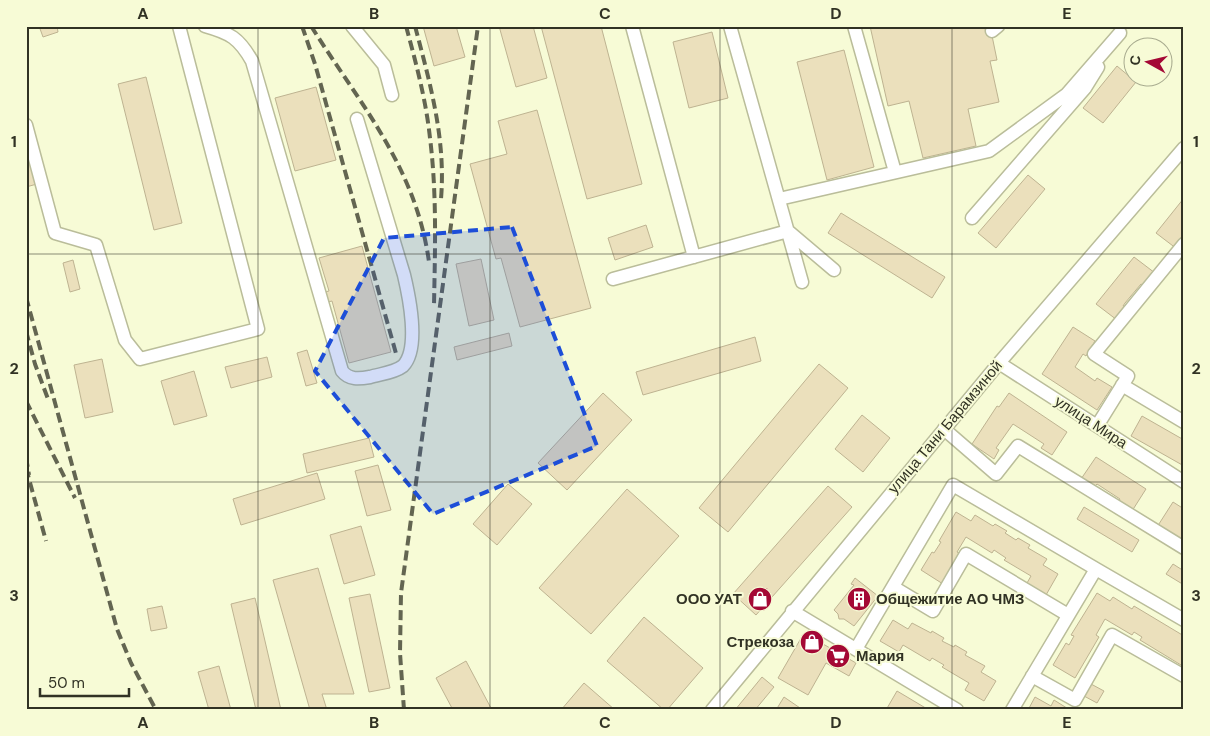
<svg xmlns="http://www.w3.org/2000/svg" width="1210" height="736" font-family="'DM Sans',sans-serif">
<rect width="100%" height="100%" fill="#f7fbd6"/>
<path fill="#ebe0bc" stroke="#beb391" d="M39,26h18l1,6 -15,5z
M423,26h33l9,31 -31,9z
M499,26h34l14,52 -31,9z
M541,26h60l41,158 -55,15z
M870,26h120l7,34 -7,1 9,41 -31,7 8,37 -53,12 -14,-57 -21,5z
M712,32l16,66 -39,10 -16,-66z
M844,50l30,117 -47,13 -30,-118z
M1117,66l19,16 -33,41 -20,-15z
M146,77l36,146 -28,7 -36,-146z
M316,87l20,73 -41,11 -20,-73z
M537,110l54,198 -71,19 -19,-69 -5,1 -26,-95 37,-10 -9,-33z
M26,142l11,42 -11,3z
M1028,175l17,14 -49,59 -18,-15z
M1184,198v42l-7,9 -21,-16z
M841,213l104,64 -13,21 -104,-65z
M646,225l7,22 -38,13 -7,-22z
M362,246l29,106 -42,11 -17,-62 -4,1 -3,-10 4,-1 -10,-33z
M1134,257l21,16 -11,13 -3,-2 -16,19 -2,3 4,2 -10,12 -21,-16z
M481,259l13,61 -25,6 -13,-62z
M73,260l7,29 -10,3 -7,-29z
M1073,327l22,14 -9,15 -3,-2 -8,13 20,14 2,-3 15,9 -15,23 -55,-36z
M509,333l3,13 -55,14 -3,-13z
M755,337l6,24 -118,34 -7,-23z
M307,350l10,33 -11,3 -9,-33z
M267,357l5,20 -41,11 -6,-21z
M102,359l11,53 -28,6 -11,-53z
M819,364l29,24 -120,144 -29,-24z
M194,371l13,45 -33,9 -13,-44z
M603,393l29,27 -65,70 -29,-27z
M1009,393l58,39 -15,23 -11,-7 3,-4 -31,-20 -17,24 3,2 -5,9 -22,-15 25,-38 2,1z
M862,415l28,23 -27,34 -28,-23z
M1142,416l42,24v26l-53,-30z
M369,438l5,19 -67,16 -4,-19z
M1096,457l50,32 -14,22 -14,-9 2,-3 -23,-15 -3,3 -13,-8z
M378,465l13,45 -24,6 -12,-45z
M317,473l8,26 -84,26 -8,-26z
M508,484l24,20 -35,41 -24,-21z
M828,486l24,21 -96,108 -23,-21z
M627,489l52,47 -88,98 -52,-46z
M1173,502l11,7v35l-27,-17z
M1084,507l55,33 -7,12 -55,-33z
M956,512l15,9 4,-6 18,11 2,-2 12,7 -2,2 11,7 2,-2 12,7 -2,3 19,11 -4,6 15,9 -12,21 -19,-12 4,-7 -27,-16 2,-2 -12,-8 -2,3 -26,-16 -9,15 4,2 -18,30 -22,-14 11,-18 2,1 7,-11 -2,-1z
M361,526l14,49 -31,9 -14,-49z
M1173,564l11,7v14l-18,-11z
M318,568l36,126h-32l5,16h-17l-37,-130z
M855,578l23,18 -24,30 -10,-7h-5l-1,-5 -4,-4 20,-25 -3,-1z
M1097,593l13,8 3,-4 19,12 2,-3 50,30v26l-3,3 -41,-25 2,-3 -8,-5 -2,3 -27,-16 -9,16 3,2 -24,41 -22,-13 13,-22 3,2 5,-9 -3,-1z
M370,594l20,94 -21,4 -20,-94z
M255,598l26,112h-25l-25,-106z
M162,606l5,22 -16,3 -4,-22z
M644,617l59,51 -36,42h-3l-57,-49z
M893,620l15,9 4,-6 19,10 1,-2 12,7 -2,3 12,6 1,-2 12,7 -2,3 20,11 -4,6 15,9 -12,20 -19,-11 4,-7 -27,-16 2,-2 -12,-7 -2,3 -27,-16 -4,7 -19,-11z
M804,633l52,30 -7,13 -23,-13 -18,32 -30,-17z
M466,661l26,49h-39l-17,-32z
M219,666l12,44h-22l-11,-38z
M762,677l12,10 -19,23h-20z
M584,683l31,27h-54z
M1091,684l13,7 -7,12 -13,-7z
M897,691l32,19h-43z
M784,697l19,13h-27z
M1035,697l16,9 3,-6 16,10h-42z"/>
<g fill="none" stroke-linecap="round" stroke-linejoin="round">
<g stroke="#babd9a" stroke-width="15">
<path id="minor" d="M205,26c25,7 34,12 47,35l90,310c7,9 17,8 28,6 10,-3 24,-4 33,-11 17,-17 6,-70 1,-91l-47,-156
M352,26l32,39 8,30
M632,26l62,231
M730,26l72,256
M854,26l41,146
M992,31l6,-5
M26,125l29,108 41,12 29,95 15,19 118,-30 -79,-303
M779,199l210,-48 78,-57 53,-61
M972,218l113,-130 13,-21
M613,279l175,-48 46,39
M999,363l185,119
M1122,385l62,37
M1097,426l31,-50 -34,-22 90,-110
M944,429l52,45 22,-28 166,102
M893,587l40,24 33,-57 102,61
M792,611l165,99
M856,649l97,-164 143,84
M1032,676l43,24 37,-65 72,41
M712,710l287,-347 185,-215
M1012,710l84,-141 88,51"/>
</g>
<use href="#minor" stroke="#fff" stroke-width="12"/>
<path stroke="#636551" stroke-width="4" stroke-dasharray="10 5" stroke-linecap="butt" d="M302,26l13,38 82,293
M311,26c49,78 105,141 118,236
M406,26c10,37 20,74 24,112 7,56 5,112 4,168
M415,26c15,57 31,113 26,173
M26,297l91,332 14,34 25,47
M26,331l9,33 13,35
M26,401l49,97
M26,457l3,18
M26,468l20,73
M404,710l-4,-57 1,-60 77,-567"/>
</g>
<path fill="#1d4ed8" fill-opacity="0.2" stroke="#1d4ed8" stroke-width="4" stroke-dasharray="10 6" stroke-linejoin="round" d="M512,227l85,219 -164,68 -118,-143 69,-133z"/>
<path fill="none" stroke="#313224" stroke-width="1" stroke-opacity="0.55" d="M258,26v684M490,26v684M720,26v684M952,26v684M26,254h1158M26,482h1158"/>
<defs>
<g id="shop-disc" transform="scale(1.25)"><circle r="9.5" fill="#a40835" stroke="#f7fbd6"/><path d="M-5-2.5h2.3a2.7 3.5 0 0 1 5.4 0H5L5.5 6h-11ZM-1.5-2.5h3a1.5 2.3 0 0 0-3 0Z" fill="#fff"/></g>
<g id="building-disc" transform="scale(1.25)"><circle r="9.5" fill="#a40835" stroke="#f7fbd6"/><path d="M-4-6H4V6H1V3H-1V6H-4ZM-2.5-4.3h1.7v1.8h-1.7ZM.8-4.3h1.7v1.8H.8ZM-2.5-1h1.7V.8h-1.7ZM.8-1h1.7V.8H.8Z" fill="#fff"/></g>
<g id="supermarket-disc" transform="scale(1.25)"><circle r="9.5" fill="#a40835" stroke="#f7fbd6"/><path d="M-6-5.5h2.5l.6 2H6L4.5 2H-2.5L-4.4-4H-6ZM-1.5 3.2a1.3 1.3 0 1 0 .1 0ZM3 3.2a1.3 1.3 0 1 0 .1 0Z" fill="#fff"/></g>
</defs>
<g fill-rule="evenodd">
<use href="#shop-disc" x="760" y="599"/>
<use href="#building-disc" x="859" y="599"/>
<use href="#shop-disc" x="812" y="642"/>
<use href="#supermarket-disc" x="838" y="656"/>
</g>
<g text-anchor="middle" stroke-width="4" stroke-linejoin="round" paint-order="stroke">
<g font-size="15" fill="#313224" stroke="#f7fbd6">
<text transform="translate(1091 422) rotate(33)" y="5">улица Мира</text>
<text transform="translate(945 427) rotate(-50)" y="5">улица Тани Барамзиной</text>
</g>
<g font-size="15" font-weight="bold" fill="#313224" stroke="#f7fbd6" text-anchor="end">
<text x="742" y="604">ООО УАТ</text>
<text x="876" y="604" text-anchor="start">Общежитие АО ЧМЗ</text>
<text x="794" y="647">Стрекоза</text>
<text x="856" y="661" text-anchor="start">Мария</text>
</g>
</g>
<rect width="1210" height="736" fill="none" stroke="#f7fbd6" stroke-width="55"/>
<g transform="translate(1148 62) rotate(278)"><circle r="24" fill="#f7fbd6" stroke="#a8ab8f"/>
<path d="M0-4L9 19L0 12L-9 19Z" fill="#a40835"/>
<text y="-8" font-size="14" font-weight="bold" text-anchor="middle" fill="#313224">С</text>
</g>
<path d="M40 688v8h89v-8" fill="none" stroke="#313224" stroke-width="2.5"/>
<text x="48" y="688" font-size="15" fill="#313224" stroke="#f7fbd6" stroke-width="4" paint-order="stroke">50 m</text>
<rect x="28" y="28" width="1154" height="680" fill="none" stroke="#313224" stroke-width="2"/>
<g font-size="16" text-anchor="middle" font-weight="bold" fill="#313224">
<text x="143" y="19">A</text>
<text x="374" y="19">B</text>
<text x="605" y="19">C</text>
<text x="836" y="19">D</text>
<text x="1067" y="19">E</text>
<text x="14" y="147">1</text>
<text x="1196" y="147">1</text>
<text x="14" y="374">2</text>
<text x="1196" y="374">2</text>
<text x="14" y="601">3</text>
<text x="1196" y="601">3</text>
<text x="143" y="728">A</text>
<text x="374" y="728">B</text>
<text x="605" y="728">C</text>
<text x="836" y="728">D</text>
<text x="1067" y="728">E</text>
</g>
</svg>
